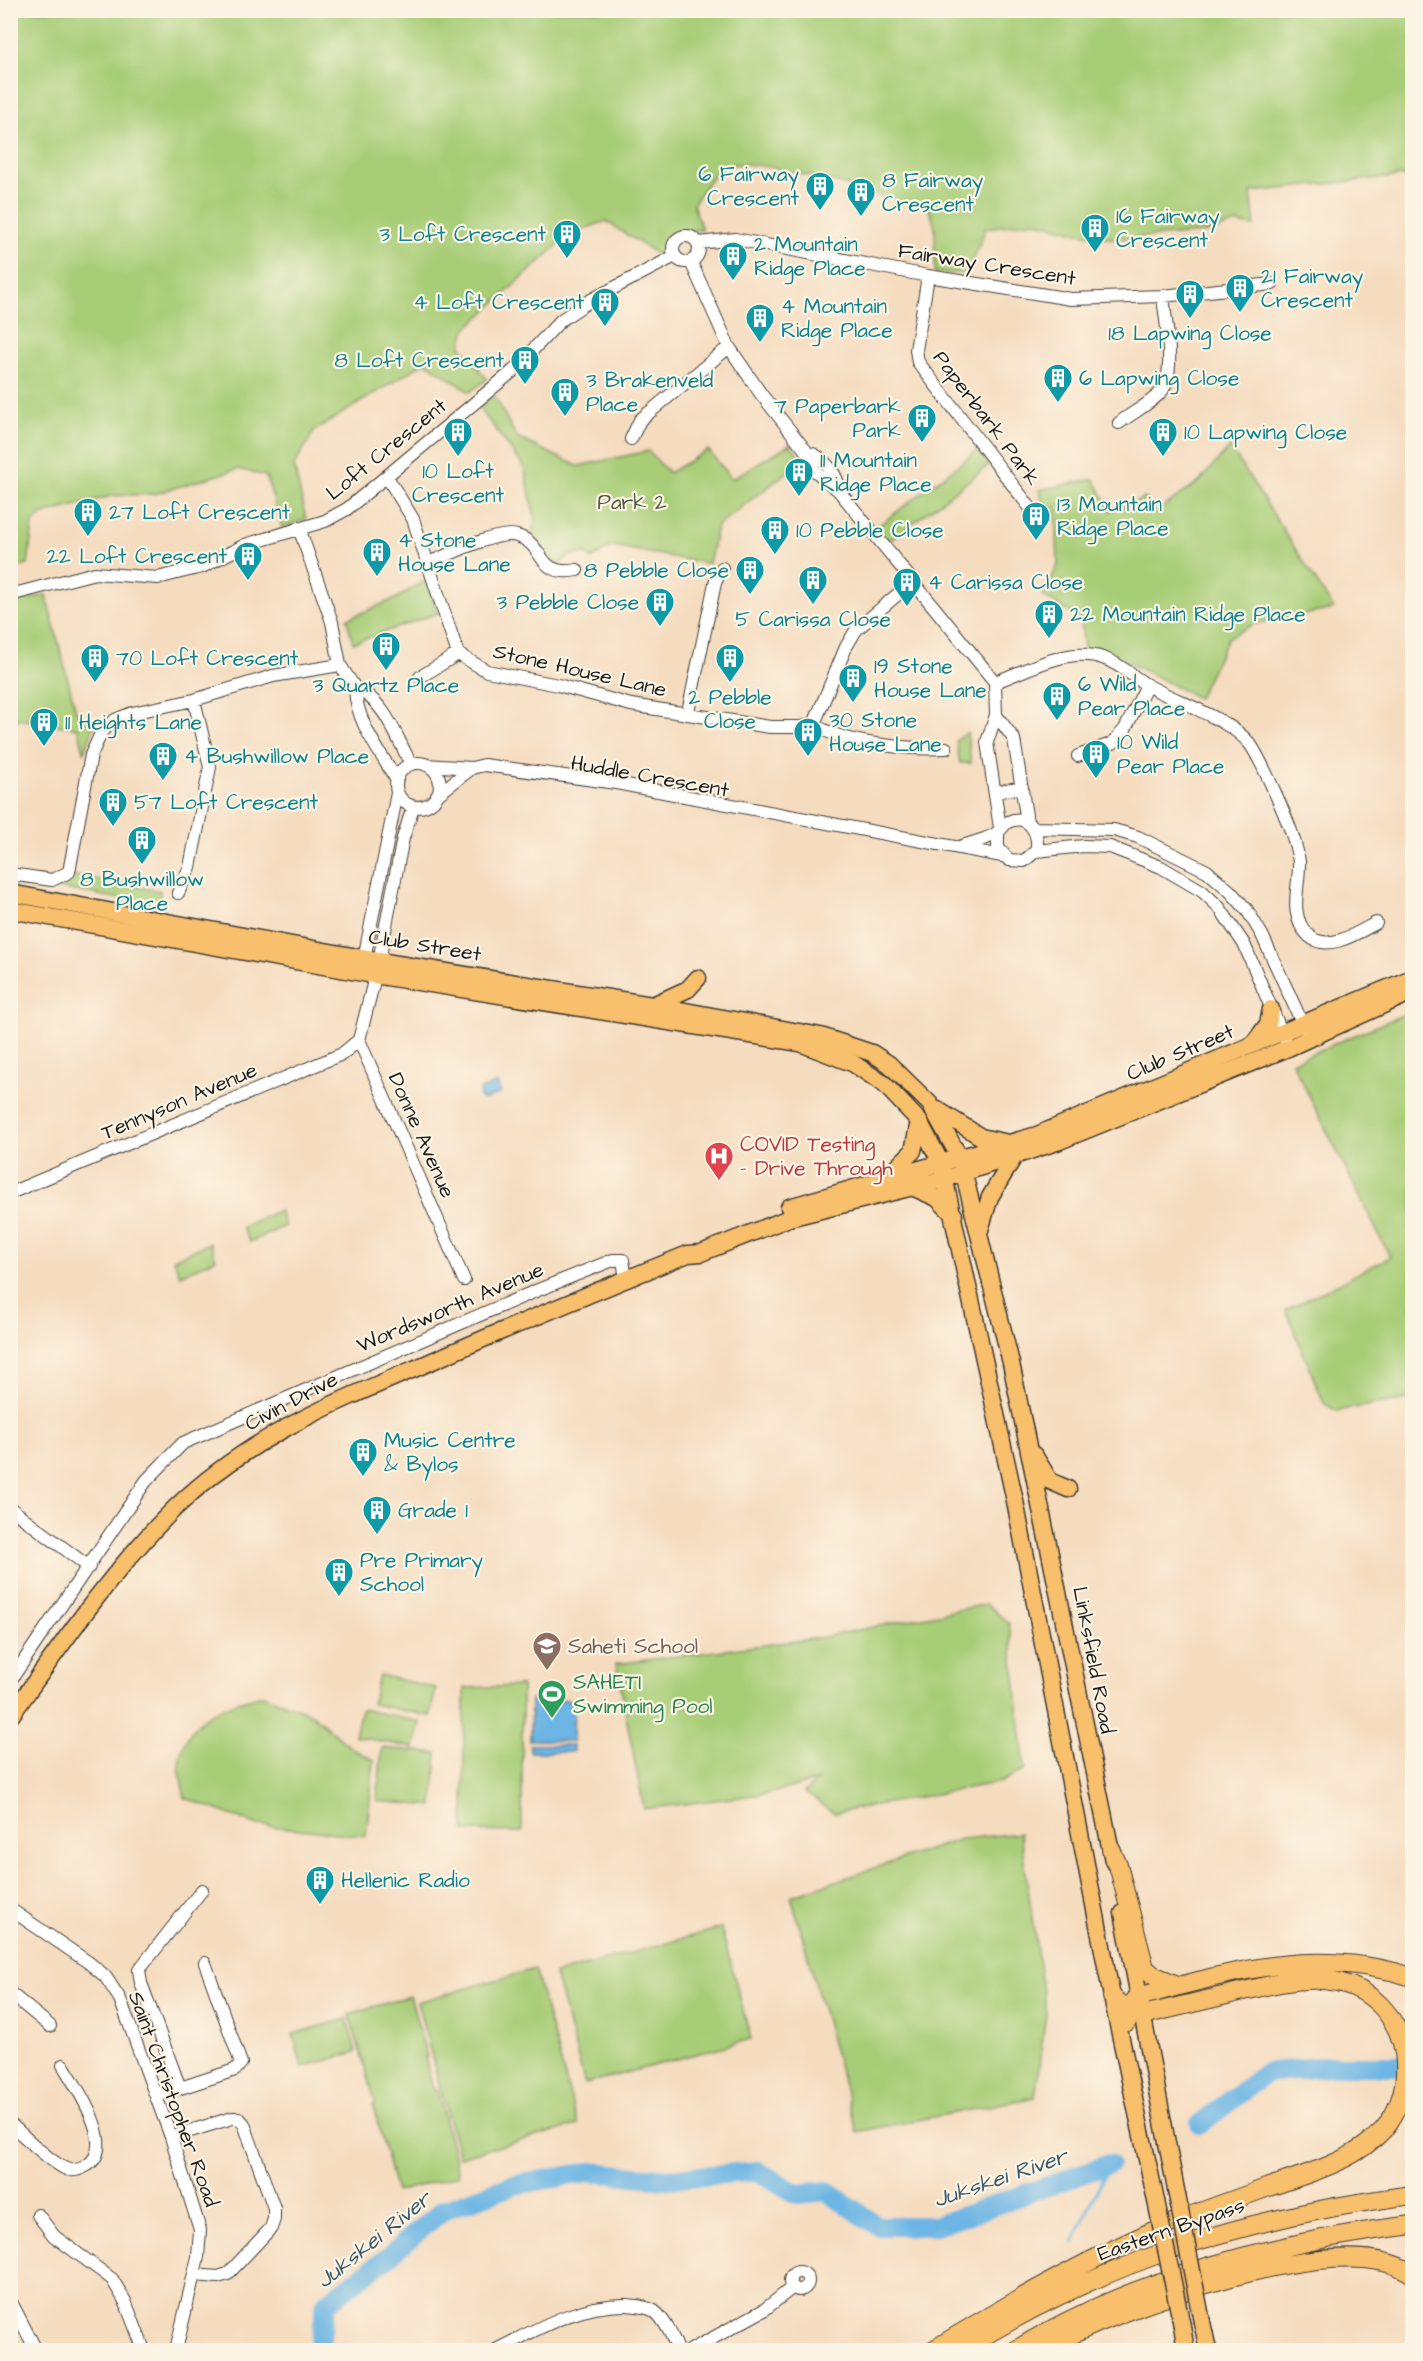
<svg xmlns="http://www.w3.org/2000/svg" width="1423" height="2361" font-family="'Architects Daughter',sans-serif">
<rect width="100%" height="100%" fill="#fcf5e5"/>
<filter id="ink" filterUnits="userSpaceOnUse"><feTurbulence type="fractalNoise" baseFrequency=".0167" numOctaves="2"/><feDisplacementMap in="SourceGraphic" scale="12" xChannelSelector="R" yChannelSelector="G"/><feConvolveMatrix kernelMatrix="1 2 1 2 8 2 1 2 1" color-interpolation-filters="sRGB"/></filter>
<filter id="wash" filterUnits="userSpaceOnUse"><feTurbulence type="fractalNoise" baseFrequency=".008" numOctaves="4" result="noise"/><feDisplacementMap in="SourceGraphic" scale="24" xChannelSelector="R" yChannelSelector="G"/><feGaussianBlur stdDeviation="1.35" result="paint"/><feColorMatrix in="noise" values="0 0 0 0 0 0 0 0 0 0 0 0 0 0 0 0 0 1.4 0 .05"/><feComposite in="paint" operator="in"/></filter>
<g filter="url(#wash)">
<rect width="100%" height="100%" fill="#f5dcbf"/>
<path fill="#a8cd77" stroke="#62744a" stroke-width="1.5" d="M11,11h1401v164l-161,17 4,34 -18,-3 -33,10 -89,6 -36,-6 -45,-12 -48,7 -18,45h-33v-45l-5,-18c-34,-10 -177,-56 -203,-44 -15,7 -24,24 -34,38l9,26 -25,1 -8,19 -11,5 -52,-34 -36,13 -104,95 -5,17 26,33 -17,13 -45,-30 -111,69 -20,35 12,53 -24,9 -16,-52 -28,-7 -84,25 -42,2 -69,18 -10,9 -5,41 -17,6z
M493,393l24,45 61,28 70,-15 21,22 39,-23 24,29 58,-35 13,16 -86,66 -8,38 -96,-18 -21,12 -6,-4 -15,1 -13,10 -12,-10 -14,-20 3,-18 -11,-50 -44,-58z
M1230,447l104,162 -81,15 -25,14 -30,60 -86,-44 -28,-4 -3,-31 -38,-23 15,-31 -2,-58 -11,2 -6,-19 55,-11 17,32 34,-13 11,14 43,-30z
M978,450l11,15 -101,77 -11,-15z
M426,580l12,33 -85,30 -6,-24 50,-21z
M46,595l30,116 18,16 -10,25 -6,-24 -67,-10v-115z
M967,733l4,30h-11l-4,-23z
M71,875l89,16v15l-106,-19z
M1412,1011v381l-6,7 -70,12 -12,-8 -38,-93 104,-53 -98,-195z
M279,1210l6,16 -35,16 -8,-15z
M210,1243l6,16 -36,16 -7,-16z
M987,1604l22,19 16,147 -24,12 -167,31 -30,-21 15,-12 -48,13 -127,16 -28,-145 203,-26z
M379,1675l57,13 -6,28 -58,-12z
M522,1686v146l-58,-1v-143z
M263,1695l49,19 40,35 22,11 -8,76 -108,-11 -73,-27c-2,-12 -8,-29 -5,-41 10,-43 46,-52 83,-62z
M361,1709l59,13 -6,26 -59,-12z
M382,1748l55,5 -4,53 -56,-5z
M1020,1833l26,180 -11,84 -178,35 -66,-236 170,-57z
M721,1928l30,111 -166,45 -30,-110z
M535,1969l43,156 -119,32 -42,-155z
M410,1996l17,61 -2,1 8,31h4l22,86 -63,17 -23,-87 3,-1 -27,-90z
M347,2019l9,33 -54,15 -9,-33z"/>
<path fill="#6cb5e4" stroke="#446880" stroke-width="1.5" d="M497,1083l4,10 -16,7 -5,-2v-8z
M531,1699l43,1 -1,41 -43,-1z
M530,1745h43v7h-43z"/>
<g fill="none" stroke-linecap="round" stroke-linejoin="round">
<path stroke="#6cb5e4" stroke-width="3" d="M1073,2243l36,-79"/>
<path stroke="#6cb5e4" stroke-width="20" d="M1200,2124l66,-51 62,-7h84
M319,2350l7,-47 62,-46 55,-47 71,-25 76,-13 77,7 91,-8 39,23 29,-3 52,35h58l173,-62"/>
</g>
</g>
<g filter="url(#ink)">
<g fill="none" stroke-linecap="round" stroke-linejoin="round">
<g stroke="#3d3934" stroke-width="14">
<path id="minor" d="M673 249a13 13 0 1 1 26 0a13 13 0 1 1-26 0Z
M699,243l36,-4 193,37 143,23 92,-3 109,-12
M691,262l38,85 32,47 46,58 7,18 25,21 156,191 1,33 -9,27 13,86
M928,276l-12,74 2,12 114,148
M1119,423c13,-10 31,-19 42,-31 16,-19 4,-72 2,-96
M631,439l9,-19 89,-73
M807,452c16,4 32,23 32,39
M387,477l26,42 45,135 29,17 71,14 73,20 139,22h31l13,-3
M299,528l33,94 8,43 15,23
M429,563c19,-8 69,-33 88,-27 29,8 19,42 60,34
M10,595l85,-22 63,5 19,-5 25,-6 43,-22 80,-24 22,-12 166,-138 48,-51 30,-20 84,-44
M420,677l38,-23
M995,682c28,-10 62,-29 92,-27 25,1 40,18 60,30 29,17 82,33 103,59 11,15 34,68 41,87 3,9 7,21 8,31 1,24 -12,54 10,74 19,17 50,-4 67,-13
M355,688c1,34 24,62 41,91
M355,688c30,12 41,49 56,76
M688,712l27,-129 7,-15
M996,715l18,24 13,83
M814,724l32,-77 10,-17 56,-48
M814,724c27,20 98,26 132,24
M1078,756l35,-13 12,-14 22,-44
M396 785a22 22 0 1 1 44 0a22 22 0 1 1-44 0Z
M426,765l46,3 12,-3 132,18 386,73
M996,792l26,-5
M437,795l35,-27
M413,807l-10,31 -24,123 -20,79 105,240
M1034,828l80,2 24,7 69,34 23,20 17,19 15,25 43,94
M959,847c11,-4 31,-8 39,-15 4,-3 6,-8 10,-10 20,-10 33,12 28,29l-12,10 -15,-1 -11,-12v-16
M1036,851l48,-5 26,1 51,20 41,24 17,16 25,37 41,96
M10,874l42,6 17,-8 22,-117 11,-24 13,-11 17,-7 62,-13 79,-24 67,-11
M178,893l12,-26 20,-100 -16,-67
M363,964l34,-171
M10,1193l332,-139 17,-14
M10,1508l79,59
M10,1681l136,-200 37,-38 355,-153 75,-30h10l3,19
M10,1909l78,53 17,14 15,23 51,138 29,93 -2,27 -22,93
M10,1993l40,33
M180,2088l-39,-105 -2,-13 63,-80
M156,2096l79,-26 6,-7 -36,-100
M10,2124c17,14 35,34 54,44 7,4 15,2 22,-2 33,-18 -10,-79 -23,-101
M171,2137l61,-19h7l5,6 30,84v11l-3,9 -43,46 -10,3 -24,-2
M38,2215l16,21 58,43 13,22 19,49
M790 2281a9 9 0 1 1 18 0a9 9 0 1 1-18 0Z
M10,2300l26,50
M496,2350c42,-21 82,-46 131,-45 8,1 19,1 27,6 11,8 19,27 24,39
M691,2350l73,-40 29,-23"/>
</g>
<g stroke="#3d3934" stroke-width="19">
<path id="major" d="M10,893l369,68 273,44 169,31 51,17 17,11 41,40 30,54 51,205 102,498
M10,910l364,65 426,68 54,21 30,20 35,37 22,42 74,338 97,496 44,204
M653,1005l35,-16 10,-11
M1253,1044l15,-20 3,-15
M938,1110l43,27 27,6
M888,1176l25,-25 6,-30
M912,1187l25,11 17,17
M789,1207l248,-72 375,-157
M980,1230l10,-33 24,-40
M1034,1455l16,26 18,8
M10,1717c51,-72 102,-147 165,-209 72,-70 156,-104 246,-142 89,-39 178,-76 267,-112l13,-1 88,-35 156,-39 112,-37 231,-94 124,-56
M1123,1913l54,282
M1202,2322l6,28
M1182,2326l4,24"/>
</g>
<g stroke="#3d3934" stroke-width="20">
<path id="highway" d="M1111,1849l7,16 27,103 8,7 27,11
M1127,2022l3,-16 8,-9c96,-26 177,-51 274,-20
M933,2350c73,-45 149,-88 227,-122 35,-15 71,-27 106,-40 40,-14 88,-26 117,-58 30,-36 30,-90 -2,-124 -41,-43 -101,-23 -150,-12 -30,7 -59,14 -88,21l-14,-4 -17,-14
M961,2350c140,-88 288,-134 451,-155
M1016,2350c114,-71 264,-109 396,-125
M1042,2350c69,-39 300,-127 370,-76"/>
</g>
<use href="#minor" stroke="#fff" stroke-width="12"/>
<use href="#major" stroke="#f8bf6c" stroke-width="16"/>
<use href="#highway" stroke="#f8bf6c" stroke-width="18"/>
<g stroke="#3d3934" stroke-width="19" stroke-linecap="butt">
<path id="major-bridge" d="M1177,2195l25,127
M1156,2201l26,125"/>
</g>
<use href="#major-bridge" stroke="#f8bf6c" stroke-width="16"/>
</g>
</g>
<defs>
<g id="building-pin" transform="scale(1.5)"><path d="M0 17L-7.5 6A9.5 9.5 0 1 1 7.5 6Z" fill="#0f9aa8" stroke="#fcf5e5"/><path d="M-4-6H4V6H1V3H-1V6H-4ZM-2.5-4.3h1.7v1.8h-1.7ZM.8-4.3h1.7v1.8H.8ZM-2.5-1h1.7V.8h-1.7ZM.8-1h1.7V.8H.8Z" fill="#fff"/></g>
<g id="hospital-pin" transform="scale(1.5)"><path d="M0 17L-7.5 6A9.5 9.5 0 1 1 7.5 6Z" fill="#e0444e" stroke="#fcf5e5"/><path d="M-5-5h3v3.5h4V-5h3V5h-3V1.5h-4V5h-3Z" fill="#fff"/></g>
<g id="school-pin" transform="scale(1.5)"><path d="M0 17L-7.5 6A9.5 9.5 0 1 1 7.5 6Z" fill="#8d6e63" stroke="#fcf5e5"/><path d="M0-5L7-2L0 1L-7-2ZM-4 1L0 2.5L4 1V4Q0 6-4 4Z" fill="#fff"/></g>
<g id="stadium-pin" transform="scale(1.5)"><path d="M0 17L-7.5 6A9.5 9.5 0 1 1 7.5 6Z" fill="#2e9e5b" stroke="#fcf5e5"/><path d="M0-5a6.5 5 0 1 0 0 10a6.5 5 0 1 0 0-10ZM-3.5-1.8h7v3.6h-7Z" fill="#fff"/></g>
</defs>
<g fill-rule="evenodd">
<use href="#building-pin" x="820" y="186"/>
<use href="#building-pin" x="861" y="192"/>
<use href="#building-pin" x="1095" y="228"/>
<use href="#building-pin" x="567" y="234"/>
<use href="#building-pin" x="733" y="256"/>
<use href="#building-pin" x="1240" y="288"/>
<use href="#building-pin" x="1190" y="294"/>
<use href="#building-pin" x="605" y="302"/>
<use href="#building-pin" x="760" y="318"/>
<use href="#building-pin" x="525" y="360"/>
<use href="#building-pin" x="1058" y="378"/>
<use href="#building-pin" x="565" y="392"/>
<use href="#building-pin" x="922" y="418"/>
<use href="#building-pin" x="458" y="432"/>
<use href="#building-pin" x="1163" y="432"/>
<use href="#building-pin" x="799" y="472"/>
<use href="#building-pin" x="88" y="512"/>
<use href="#building-pin" x="1036" y="516"/>
<use href="#building-pin" x="775" y="530"/>
<use href="#building-pin" x="377" y="552"/>
<use href="#building-pin" x="248" y="556"/>
<use href="#building-pin" x="750" y="570"/>
<use href="#building-pin" x="813" y="580"/>
<use href="#building-pin" x="907" y="582"/>
<use href="#building-pin" x="660" y="602"/>
<use href="#building-pin" x="1049" y="614"/>
<use href="#building-pin" x="386" y="646"/>
<use href="#building-pin" x="95" y="658"/>
<use href="#building-pin" x="730" y="658"/>
<use href="#building-pin" x="853" y="678"/>
<use href="#building-pin" x="1057" y="696"/>
<use href="#building-pin" x="44" y="722"/>
<use href="#building-pin" x="808" y="732"/>
<use href="#building-pin" x="1096" y="754"/>
<use href="#building-pin" x="163" y="756"/>
<use href="#building-pin" x="113" y="802"/>
<use href="#building-pin" x="142" y="840"/>
<use href="#hospital-pin" x="719" y="1156"/>
<use href="#building-pin" x="363" y="1452"/>
<use href="#building-pin" x="377" y="1510"/>
<use href="#building-pin" x="339" y="1572"/>
<use href="#school-pin" x="547" y="1646"/>
<use href="#stadium-pin" x="552" y="1694"/>
<use href="#building-pin" x="320" y="1880"/>
</g>
<g text-anchor="middle" stroke-width="4.5" stroke-linejoin="round" paint-order="stroke">
<g font-size="21" fill="#0d838f" stroke="#fcf5e5" text-anchor="start">
<text x="799" y="181" text-anchor="end">6 Fairway<tspan x="799" dy="24">Crescent</tspan></text>
<text x="882" y="187">8 Fairway<tspan x="882" dy="24">Crescent</tspan></text>
<text x="1116" y="223">16 Fairway<tspan x="1116" dy="24">Crescent</tspan></text>
<text x="546" y="241" text-anchor="end">3 Loft Crescent</text>
<text x="754" y="251">2 Mountain<tspan x="754" dy="24">Ridge Place</tspan></text>
<text x="1261" y="283">21 Fairway<tspan x="1261" dy="24">Crescent</tspan></text>
<text x="584" y="309" text-anchor="end">4 Loft Crescent</text>
<text x="781" y="313">4 Mountain<tspan x="781" dy="24">Ridge Place</tspan></text>
<text x="1190" y="340" text-anchor="middle">18 Lapwing Close</text>
<text x="504" y="367" text-anchor="end">8 Loft Crescent</text>
<text x="1079" y="385">6 Lapwing Close</text>
<text x="586" y="387">3 Brakenveld<tspan x="586" dy="24">Place</tspan></text>
<text x="901" y="413" text-anchor="end">7 Paperbark<tspan x="901" dy="24">Park</tspan></text>
<text x="1184" y="439">10 Lapwing Close</text>
<text x="820" y="467">11 Mountain<tspan x="820" dy="24">Ridge Place</tspan></text>
<text x="458" y="478" text-anchor="middle">10 Loft<tspan x="458" dy="24">Crescent</tspan></text>
<text x="1057" y="511">13 Mountain<tspan x="1057" dy="24">Ridge Place</tspan></text>
<text x="109" y="519">27 Loft Crescent</text>
<text x="796" y="537">10 Pebble Close</text>
<text x="398" y="547">4 Stone<tspan x="398" dy="24">House Lane</tspan></text>
<text x="227" y="563" text-anchor="end">22 Loft Crescent</text>
<text x="729" y="577" text-anchor="end">8 Pebble Close</text>
<text x="928" y="589">4 Carissa Close</text>
<text x="639" y="609" text-anchor="end">3 Pebble Close</text>
<text x="1070" y="621">22 Mountain Ridge Place</text>
<text x="813" y="626" text-anchor="middle">5 Carissa Close</text>
<text x="116" y="665">70 Loft Crescent</text>
<text x="874" y="673">19 Stone<tspan x="874" dy="24">House Lane</tspan></text>
<text x="1078" y="691">6 Wild<tspan x="1078" dy="24">Pear Place</tspan></text>
<text x="386" y="692" text-anchor="middle">3 Quartz Place</text>
<text x="730" y="704" text-anchor="middle">2 Pebble<tspan x="730" dy="24">Close</tspan></text>
<text x="829" y="727">30 Stone<tspan x="829" dy="24">House Lane</tspan></text>
<text x="65" y="729">11 Heights Lane</text>
<text x="1117" y="749">10 Wild<tspan x="1117" dy="24">Pear Place</tspan></text>
<text x="184" y="763">4 Bushwillow Place</text>
<text x="134" y="809">57 Loft Crescent</text>
<text x="142" y="886" text-anchor="middle">8 Bushwillow<tspan x="142" dy="24">Place</tspan></text>
<text x="384" y="1447">Music Centre<tspan x="384" dy="24">&amp; Bylos</tspan></text>
<text x="398" y="1517">Grade 1</text>
<text x="360" y="1567">Pre Primary<tspan x="360" dy="24">School</tspan></text>
<text x="341" y="1887">Hellenic Radio</text>
</g>
<g font-size="21" fill="#1c1c1c" stroke="#fcf5e5">
<text transform="translate(987 264) rotate(9)" y="7">Fairway Crescent</text>
<text transform="translate(987 418) rotate(53)" y="7">Paperbark Park</text>
<text transform="translate(386 449) rotate(-39)" y="7">Loft Crescent</text>
<text transform="translate(580 670) rotate(13)" y="7">Stone House Lane</text>
<text transform="translate(650 776) rotate(10)" y="7">Huddle Crescent</text>
<text transform="translate(425 945) rotate(9)" y="7">Club Street</text>
<text transform="translate(1180 1052) rotate(-23)" y="7">Club Street</text>
<text transform="translate(179 1101) rotate(-23)" y="7">Tennyson Avenue</text>
<text transform="translate(422 1135) rotate(66)" y="7">Donne Avenue</text>
<text transform="translate(450 1307) rotate(-23)" y="7">Wordsworth Avenue</text>
<text transform="translate(291 1401) rotate(-28)" y="7">Civin Drive</text>
<text transform="translate(1094 1660) rotate(79)" y="7">Linksfield Road</text>
<text transform="translate(174 2099) rotate(70)" y="7">Saint Christopher Road</text>
<text transform="translate(1171 2229) rotate(-19)" y="7">Eastern Bypass</text>
</g>
<g font-size="21" fill="#4d5a3c" stroke="#fcf5e5">
<text x="632" y="509">Park 2</text>
</g>
<g font-size="21" fill="#be3a42" stroke="#fcf5e5" text-anchor="start">
<text x="740" y="1151">COVID Testing<tspan x="740" dy="24">- Drive Through</tspan></text>
</g>
<g font-size="21" fill="#785e54" stroke="#fcf5e5" text-anchor="start">
<text x="568" y="1653">Saheti School</text>
</g>
<g font-size="21" fill="#27864d" stroke="#fcf5e5" text-anchor="start">
<text x="573" y="1689">SAHETI<tspan x="573" dy="24">Swimming Pool</tspan></text>
</g>
<g font-size="22" font-style="italic" fill="#3c596c" stroke="#fcf5e5">
<text transform="translate(1000 2177) rotate(-19)" y="8">Jukskei River</text>
<text transform="translate(373 2239) rotate(-39)" y="8">Jukskei River</text>
</g>
</g>
<rect width="1423" height="2361" fill="none" stroke="#fcf5e5" stroke-width="36"/>
</svg>
